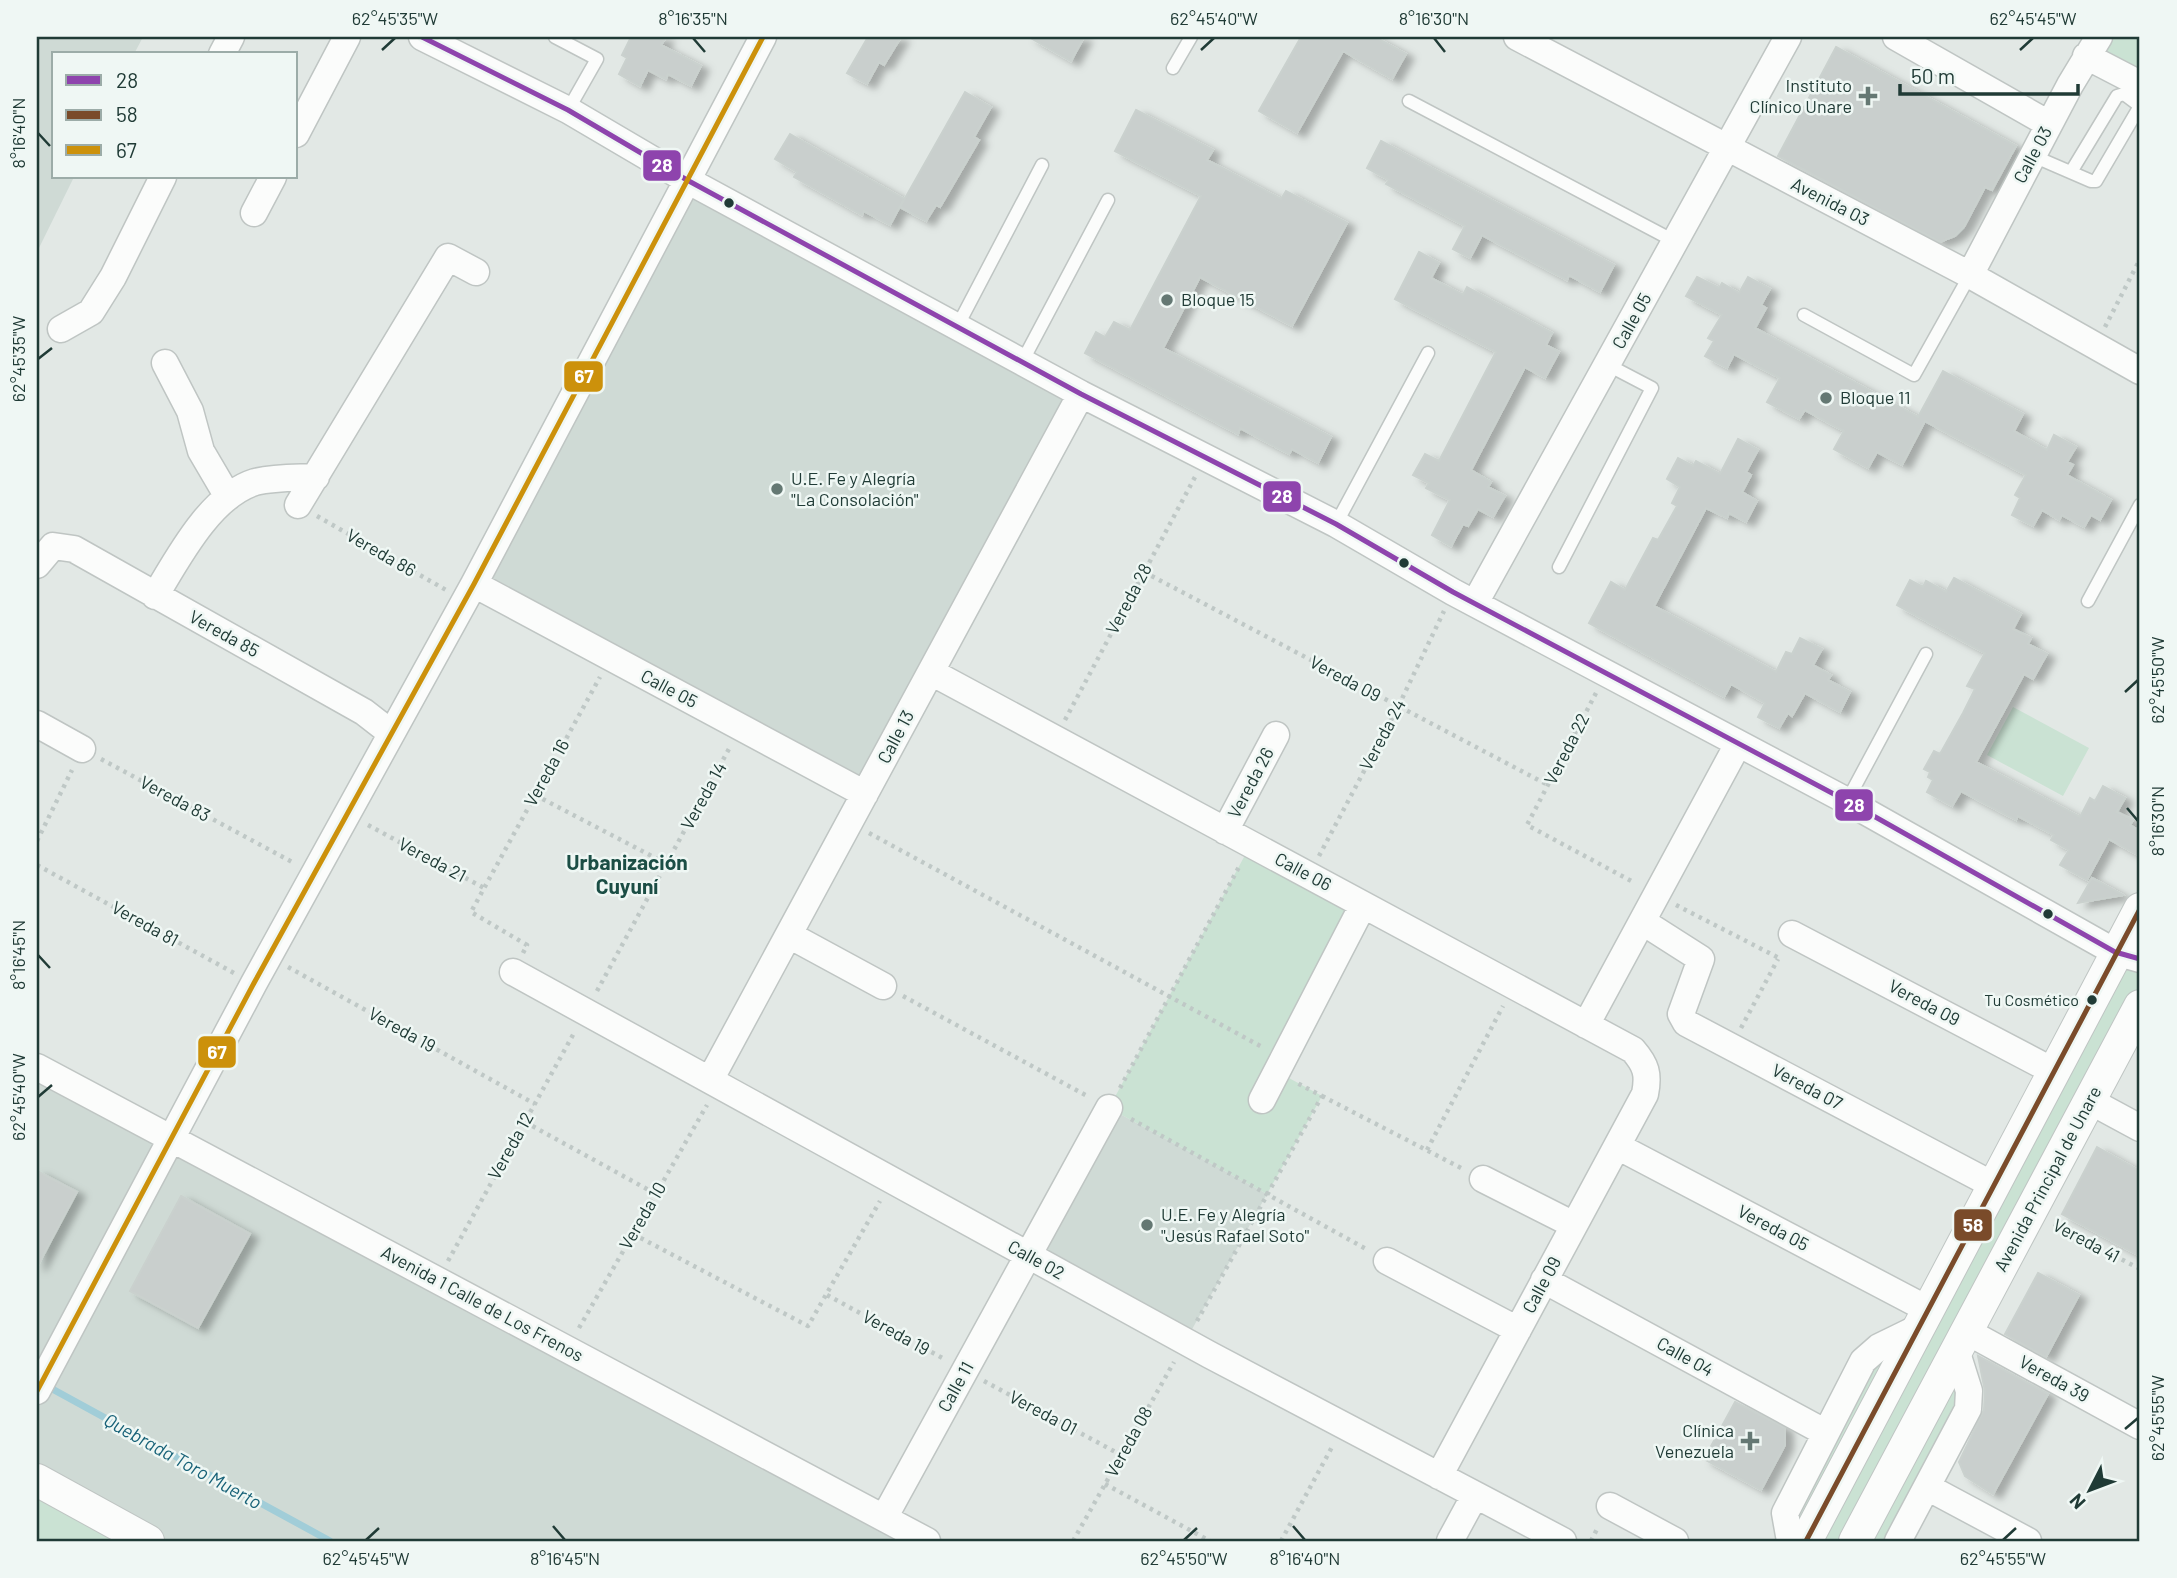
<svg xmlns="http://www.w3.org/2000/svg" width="2177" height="1578" font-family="Barlow,sans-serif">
<defs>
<filter id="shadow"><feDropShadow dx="8" dy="4.5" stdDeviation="3.5" flood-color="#0004"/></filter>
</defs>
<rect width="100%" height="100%" fill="#e2e8e5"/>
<path fill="#cfdad5" d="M37,37h106l-9,17h-80v123h20l-37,75z
M687,180l394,214 -216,400 -391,-210z
M37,1067l890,474h-779l-111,-61z
M1109,1108l158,86 -82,148 -157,-87z"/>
<path fill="#cae2d3" d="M2099,37h41v47l-54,-28z
M2013,707l76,41 -26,48 -76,-41z
M1251,844l112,61 -87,166 46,25 -55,98 -158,-86z
M2140,909v97l-172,326 1,59 -71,150h-108l-5,-28 78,-152 57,-34z
M37,1480l111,61h-111z"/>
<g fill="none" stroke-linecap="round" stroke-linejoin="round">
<path stroke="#a1cdd8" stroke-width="7" d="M45,1385l285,156"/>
</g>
<path fill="#c9cfcd" stroke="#cad1ce" stroke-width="2" filter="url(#shadow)" d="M631,37h35l-5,8 40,21 -10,20 -23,-12 -2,5 -18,-9 -8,16 -21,-12 8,-16 -5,-3z
M868,37h33l-17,28 -5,-3 -12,22 -20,-11z
M1029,37h55l-13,24z
M1301,37h74l31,17 -14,25 -49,-28 -46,82 -38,-22z
M1836,47l180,99 -24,44 -7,-3 -21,40 -9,9 -15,6 -162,-86z
M965,92l26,15 -17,30 5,3 -39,67 -4,-2 -10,16 -26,-14z
M1136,110l77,40 -6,10 74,39 5,-8 61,32 -55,103 -92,-49 -37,71 168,89 -13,26 -26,-14 -3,5 -49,-26 -2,6 -153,-81 11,-21 9,5 9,-15 16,8 71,-134 -86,-45z
M790,134l114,65 -14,26 -26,-14 -2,4 -68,-38 3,-5 -22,-13z
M1381,141l233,124 -14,27 -31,-17 -2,5 -85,-45 -12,23 -17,-9 12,-23 -79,-42 3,-4 -22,-12z
M1419,252l20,11 -8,15 32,17 4,-8 85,46 -6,12 13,7 -14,26 -20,-11 -54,103 20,12 -3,5 17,9 -12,21 -15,-8 -10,17 -5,-2 -12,22 -19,-11 18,-35 -24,-12 3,-5 -16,-8 12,-21 14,7 57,-109 -101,-53z
M1697,277l22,11 3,-5 17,10 9,-16 22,12 -9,16 5,3 -11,20 163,89 25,-46 80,43 -9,17 33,19 7,-15 22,12 -9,15 6,3 -6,10 44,25 -11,20 -9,-5 -7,12 -22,-12 -3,5 -17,-10 -9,16 -21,-11 8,-17 -5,-3 11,-20 -101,-54 -23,44 -25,-13 -9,16 -34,-19 10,-18 -39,-21 -6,9 -32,-17 13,-24 -46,-24 -7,14 -22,-12 9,-15 -6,-3 14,-23 -36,-19z
M1738,439l20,11 -12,22 5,3 -9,17 15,9 -11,21 -17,-9 -2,5 -21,-10 -52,98 122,66 10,-20 6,2 8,-16 22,11 -9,16 18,10 -3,5 22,12 -10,20 -35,-19 -13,23 -4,-3 -9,15 -21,-11 7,-14 -34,-19 -7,13 -135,-74 22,-41 14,8 28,-52 5,2 19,-34 -5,-3 8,-16 -13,-8 11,-21 15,8 3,-5 24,13z
M1954,578l67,36 -8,15 18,9 -3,6 19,10 -14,25 -9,-5 -48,88 104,55 10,-19 5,3 8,-15 22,12 -8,14 16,8 -3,5 10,6v25l-31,-17 -22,41 -27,-15 9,-15 -18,-10 3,-5 -36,-19 -2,4 -55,-29 -9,15 -25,-14 6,-12 -5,-3 2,-5 -6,-3 10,-18 6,3 23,-41 12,-24 -8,-3 18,-33 -88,-48 13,-25 13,7 3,-6 20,11z
M2092,878l31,17 -45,8z
M2097,1147l43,24v85l-78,-42z
M37,1171l40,21 -40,75z
M181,1196l69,38 -52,94 -68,-37z
M2038,1273l41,22 -33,62 -41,-23z
M1978,1356l70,38 -55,100 -28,-18 -6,-14 25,-52 1,-19z
M1735,1402l50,26v17l-24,45 -57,-31z"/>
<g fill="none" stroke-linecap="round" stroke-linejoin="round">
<g stroke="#bfc5c3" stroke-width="15">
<path id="service" d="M555,37l42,22 -29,51
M1173,68l18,-31
M1409,101l267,141
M2033,156l58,25h5l44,-75
M2071,172l46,-76 7,-2 16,12
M1804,315l110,60 56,-100
M957,327l85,-162
M1022,362l86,-162
M1336,524l92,-171
M1559,567l93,-179 -44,-23
M2088,601l52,-96
M1847,801l79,-147"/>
</g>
<g stroke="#bfc5c3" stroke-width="29">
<path id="minor" d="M422,37l146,73 119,70 394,214 255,130 117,68 394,209 268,151 25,7
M1517,37l453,238 170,96
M1896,37l153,87
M222,54l9,-17
M2086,56l54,28
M296,134l51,-97
M254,213l19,-36
M1970,275l100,-190 29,-48
M61,329l30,-17 22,-35 50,-100
M165,363l25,48 11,40 27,46
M298,505l150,-248 28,15
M37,565l16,-19 21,3 290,163 27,21
M474,584l391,210
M155,596c23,-38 55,-100 100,-114 20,-5 41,-4 61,-5
M1475,603l313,-566
M931,672l702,378c13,15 16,24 12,44l-206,382
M37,724l45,25
M1225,831l51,-96
M1643,922l58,37 -20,55 5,9 309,163
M1792,934l263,138
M789,935l94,51
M513,972l697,383 353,186
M1586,1025l152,-281
M37,1067l890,474
M710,1080l371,-686
M1262,1100l101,-195
M2090,1101l50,27
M1617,1146l312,164
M1483,1179l91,46
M1387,1261l131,69
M1544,1280l282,153
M1968,1332l172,94
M37,1391l217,-408 220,-399 289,-547
M1927,1487l101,54
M1610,1506l65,35
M884,1518l225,-410
M1450,1541l25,-46
M1790,1541l-5,-28 78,-152 16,-14 41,-20
M1898,1541l70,-132 1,-18 -12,-38"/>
</g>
<g stroke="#bfc5c3" stroke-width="34">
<path id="tertiary" d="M37,1480l111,61
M1806,1541l334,-632
M1855,1541l285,-535"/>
</g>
<path stroke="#bfc8c6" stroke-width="4.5" stroke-dasharray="3.5 5" stroke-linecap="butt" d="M2105,327l35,-68
M317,516l129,74
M1144,572l404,213
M1596,693l-69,132 108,58
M1065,720l130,-243
M101,759l193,104
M535,795l132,69
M368,825l116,63
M869,833l395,215
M37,841l35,-71
M1319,856l79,-149 46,-96
M37,865l197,108
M1676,905l103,53
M523,953l4,-8 -56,-33 129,-235
M288,967l247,137
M597,991l133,-244
M903,996l186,101
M1741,1028l37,-69
M1120,1088l120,-223
M1322,1096l141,73
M1131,1119l237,131
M525,1122l131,72
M1427,1150l76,-144
M2054,1224l86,45
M633,1234l175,92 72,-125
M448,1261l126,-228
M827,1295l119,65
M1197,1321l125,-225 -25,-13
M579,1328l128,-223
M984,1381l137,74
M1105,1484l105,57
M1073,1541l101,-179
M1281,1541l51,-94
M1591,1541l7,-14"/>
<use href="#service" stroke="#fbfcfb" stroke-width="12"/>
<use href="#minor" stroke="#fbfcfb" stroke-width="26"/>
<use href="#tertiary" stroke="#fbfcfb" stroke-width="32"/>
<g stroke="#eff7f4" stroke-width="10">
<path id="bus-1" d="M422,37l146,73 119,70 394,214 255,130 117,68 394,209 268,151 25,7"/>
</g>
<g stroke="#eff7f4" stroke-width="10">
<path id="bus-2" d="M1806,1541l334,-632"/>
</g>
<g stroke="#eff7f4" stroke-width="10">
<path id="bus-3" d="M37,1391l217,-408 220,-399 289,-547"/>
</g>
<use href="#bus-1" stroke="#8e44ad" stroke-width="5"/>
<use href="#bus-2" stroke="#7a4b2a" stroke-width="5"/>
<use href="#bus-3" stroke="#cc910b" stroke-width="5"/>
</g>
<path fill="none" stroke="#203b36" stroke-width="2.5" d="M693,38l12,14M1434,38l11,14M382,50l13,-12M1201,50l13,-12M2020,50l13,-12M38,133l12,13M38,359l14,-11M2125,692l13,-12M2127,808l11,13M38,955l12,13M38,1097l14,-12M2125,1429l13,-11M553,1526l12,14M1293,1526l12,14M366,1540l13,-12M1184,1540l13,-12M2003,1540l13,-12"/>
<g fill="#647873" stroke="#eff7f4" stroke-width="2.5">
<path d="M1864.5 85.5h7v7h7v7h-7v7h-7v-7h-7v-7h7z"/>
<circle cx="1167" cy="300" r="7"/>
<circle cx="1826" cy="398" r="7"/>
<circle cx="777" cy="489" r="7"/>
<circle cx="1147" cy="1225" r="7"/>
<path d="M1746.5 1430.5h7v7h7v7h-7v7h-7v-7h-7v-7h7z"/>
</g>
<g fill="#203b36" stroke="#eff7f4" stroke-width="2.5">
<circle cx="729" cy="203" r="6"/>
<circle cx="1404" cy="563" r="6"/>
<circle cx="2048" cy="914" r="6"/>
<circle cx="2092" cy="1000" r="6"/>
</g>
<g text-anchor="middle" stroke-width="5" stroke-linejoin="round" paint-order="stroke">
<g font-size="16" fill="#203b36" stroke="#eff7f4" text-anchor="end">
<text x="2079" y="1006">Tu Cosmético</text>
</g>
<g font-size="18" fill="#203b36" stroke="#eff7f4" text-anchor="start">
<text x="1852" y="92" text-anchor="end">Instituto<tspan x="1852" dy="21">Clínico Unare</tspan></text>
<text x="1181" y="306">Bloque 15</text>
<text x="1840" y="404">Bloque 11</text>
<text x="791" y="485">U.E. Fe y Alegría<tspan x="791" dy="21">"La Consolación"</tspan></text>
<text x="1161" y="1221">U.E. Fe y Alegría<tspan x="1161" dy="21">"Jesús Rafael Soto"</tspan></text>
<text x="1734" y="1437" text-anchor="end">Clínica<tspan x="1734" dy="21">Venezuela</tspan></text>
</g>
<g font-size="18" fill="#203b36" stroke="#eff7f4">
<text transform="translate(2033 155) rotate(-62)" y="6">Calle 03</text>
<text transform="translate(1830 202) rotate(27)" y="6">Avenida 03</text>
<text transform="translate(1632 321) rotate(-61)" y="6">Calle 05</text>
<text transform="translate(381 553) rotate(30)" y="6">Vereda 86</text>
<text transform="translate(1129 599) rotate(-62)" y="6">Vereda 28</text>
<text transform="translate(224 634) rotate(29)" y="6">Vereda 85</text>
<text transform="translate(1345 679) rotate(28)" y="6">Vereda 09</text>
<text transform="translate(669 689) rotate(28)" y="6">Calle 05</text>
<text transform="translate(1383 735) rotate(-62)" y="6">Vereda 24</text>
<text transform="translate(896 737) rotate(-62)" y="6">Calle 13</text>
<text transform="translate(1567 749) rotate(-63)" y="6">Vereda 22</text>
<text transform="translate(547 773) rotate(-61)" y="6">Vereda 16</text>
<text transform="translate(1251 783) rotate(-62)" y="6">Vereda 26</text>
<text transform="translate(704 796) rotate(-61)" y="6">Vereda 14</text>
<text transform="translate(175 799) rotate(28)" y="6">Vereda 83</text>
<text transform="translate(432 860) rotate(28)" y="6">Vereda 21</text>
<text transform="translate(1303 872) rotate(28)" y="6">Calle 06</text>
<text transform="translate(145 924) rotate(29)" y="6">Vereda 81</text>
<text transform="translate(1924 1003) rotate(28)" y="6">Vereda 09</text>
<text transform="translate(402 1030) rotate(29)" y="6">Vereda 19</text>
<text transform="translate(1807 1087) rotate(28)" y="6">Vereda 07</text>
<text transform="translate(511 1146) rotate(-61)" y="6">Vereda 12</text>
<text transform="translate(2048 1179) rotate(-62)" y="6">Avenida Principal de Unare</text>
<text transform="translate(643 1216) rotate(-60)" y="6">Vereda 10</text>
<text transform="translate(1773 1228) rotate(28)" y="6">Vereda 05</text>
<text transform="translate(2086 1241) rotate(28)" y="6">Vereda 41</text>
<text transform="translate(1036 1260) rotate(29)" y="6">Calle 02</text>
<text transform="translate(1542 1285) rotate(-62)" y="6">Calle 09</text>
<text transform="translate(482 1304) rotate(28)" y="6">Avenida 1 Calle de Los Frenos</text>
<text transform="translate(896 1333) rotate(29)" y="6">Vereda 19</text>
<text transform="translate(1685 1357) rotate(29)" y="6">Calle 04</text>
<text transform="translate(2054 1379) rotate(29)" y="6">Vereda 39</text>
<text transform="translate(956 1387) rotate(-61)" y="6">Calle 11</text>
<text transform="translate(1043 1413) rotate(28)" y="6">Vereda 01</text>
<text transform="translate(1129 1442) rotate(-61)" y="6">Vereda 08</text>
</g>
<g font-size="19" font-style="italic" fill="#186278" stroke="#eff7f4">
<text transform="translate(183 1461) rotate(29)" y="7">Quebrada Toro Muerto</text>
</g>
<g font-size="21" font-weight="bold" fill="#1b4e45" stroke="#eff7f4">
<text x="627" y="870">Urbanización<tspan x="627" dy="24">Cuyuní</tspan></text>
</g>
</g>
<g stroke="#eff7f4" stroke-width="2.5">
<rect x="642" y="149" width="40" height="33" rx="7" fill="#8e44ad"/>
<rect x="563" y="360" width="41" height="33" rx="7" fill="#cc910b"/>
<rect x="1262" y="480" width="40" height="33" rx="7" fill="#8e44ad"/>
<rect x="1834" y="788" width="40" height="34" rx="7" fill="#8e44ad"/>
<rect x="197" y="1035" width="40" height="34" rx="7" fill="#cc910b"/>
<rect x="1953" y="1208" width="40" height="34" rx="7" fill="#7a4b2a"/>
</g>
<g font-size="19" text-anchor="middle" font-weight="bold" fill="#fff">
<text x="662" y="172">28</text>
<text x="584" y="383">67</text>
<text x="1282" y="503">28</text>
<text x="1854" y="812">28</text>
<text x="217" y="1059">67</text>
<text x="1973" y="1232">58</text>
</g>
<rect width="2177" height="1578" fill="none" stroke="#eff7f4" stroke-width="77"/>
<rect x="52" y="52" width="245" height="126" fill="#eff7f4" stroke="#9caca8" stroke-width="2"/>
<rect x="66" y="75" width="35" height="10" fill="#8e44ad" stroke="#9caca8" stroke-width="2"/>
<text x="116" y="88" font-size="21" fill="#203b36">28</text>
<rect x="66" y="110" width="35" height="10" fill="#7a4b2a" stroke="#9caca8" stroke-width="2"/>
<text x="116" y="122" font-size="21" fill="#203b36">58</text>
<rect x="66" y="145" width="35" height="10" fill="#cc910b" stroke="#9caca8" stroke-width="2"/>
<text x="116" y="158" font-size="21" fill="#203b36">67</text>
<g transform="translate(2090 1490) rotate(228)" stroke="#eff7f4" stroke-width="5" paint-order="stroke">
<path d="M0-5L12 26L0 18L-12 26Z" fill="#203b36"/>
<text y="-10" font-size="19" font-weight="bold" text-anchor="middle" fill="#203b36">N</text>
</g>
<path d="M1900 84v10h178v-10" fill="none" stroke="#203b36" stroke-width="3.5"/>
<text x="1911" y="84" font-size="21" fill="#203b36" stroke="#eff7f4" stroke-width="5" paint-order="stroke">50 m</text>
<rect x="38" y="38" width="2100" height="1502" fill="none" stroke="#203b36" stroke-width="2.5"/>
<g font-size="18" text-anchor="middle" fill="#203b36">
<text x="395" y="25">62°45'35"W</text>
<text x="693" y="25">8°16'35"N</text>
<text x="1214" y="25">62°45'40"W</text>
<text x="1434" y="25">8°16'30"N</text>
<text x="2033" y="25">62°45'45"W</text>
<text transform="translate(19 133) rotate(-90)" y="6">8°16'40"N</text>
<text transform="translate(19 359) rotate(-90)" y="6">62°45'35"W</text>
<text transform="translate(2158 680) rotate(-90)" y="6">62°45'50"W</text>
<text transform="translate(2158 821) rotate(-90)" y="6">8°16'30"N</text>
<text transform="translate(19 955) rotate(-90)" y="6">8°16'45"N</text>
<text transform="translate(19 1097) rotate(-90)" y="6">62°45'40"W</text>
<text transform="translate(2158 1418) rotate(-90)" y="6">62°45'55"W</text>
<text x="366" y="1565">62°45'45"W</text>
<text x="565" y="1565">8°16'45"N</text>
<text x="1184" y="1565">62°45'50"W</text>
<text x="1305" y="1565">8°16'40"N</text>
<text x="2003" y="1565">62°45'55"W</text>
</g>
</svg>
